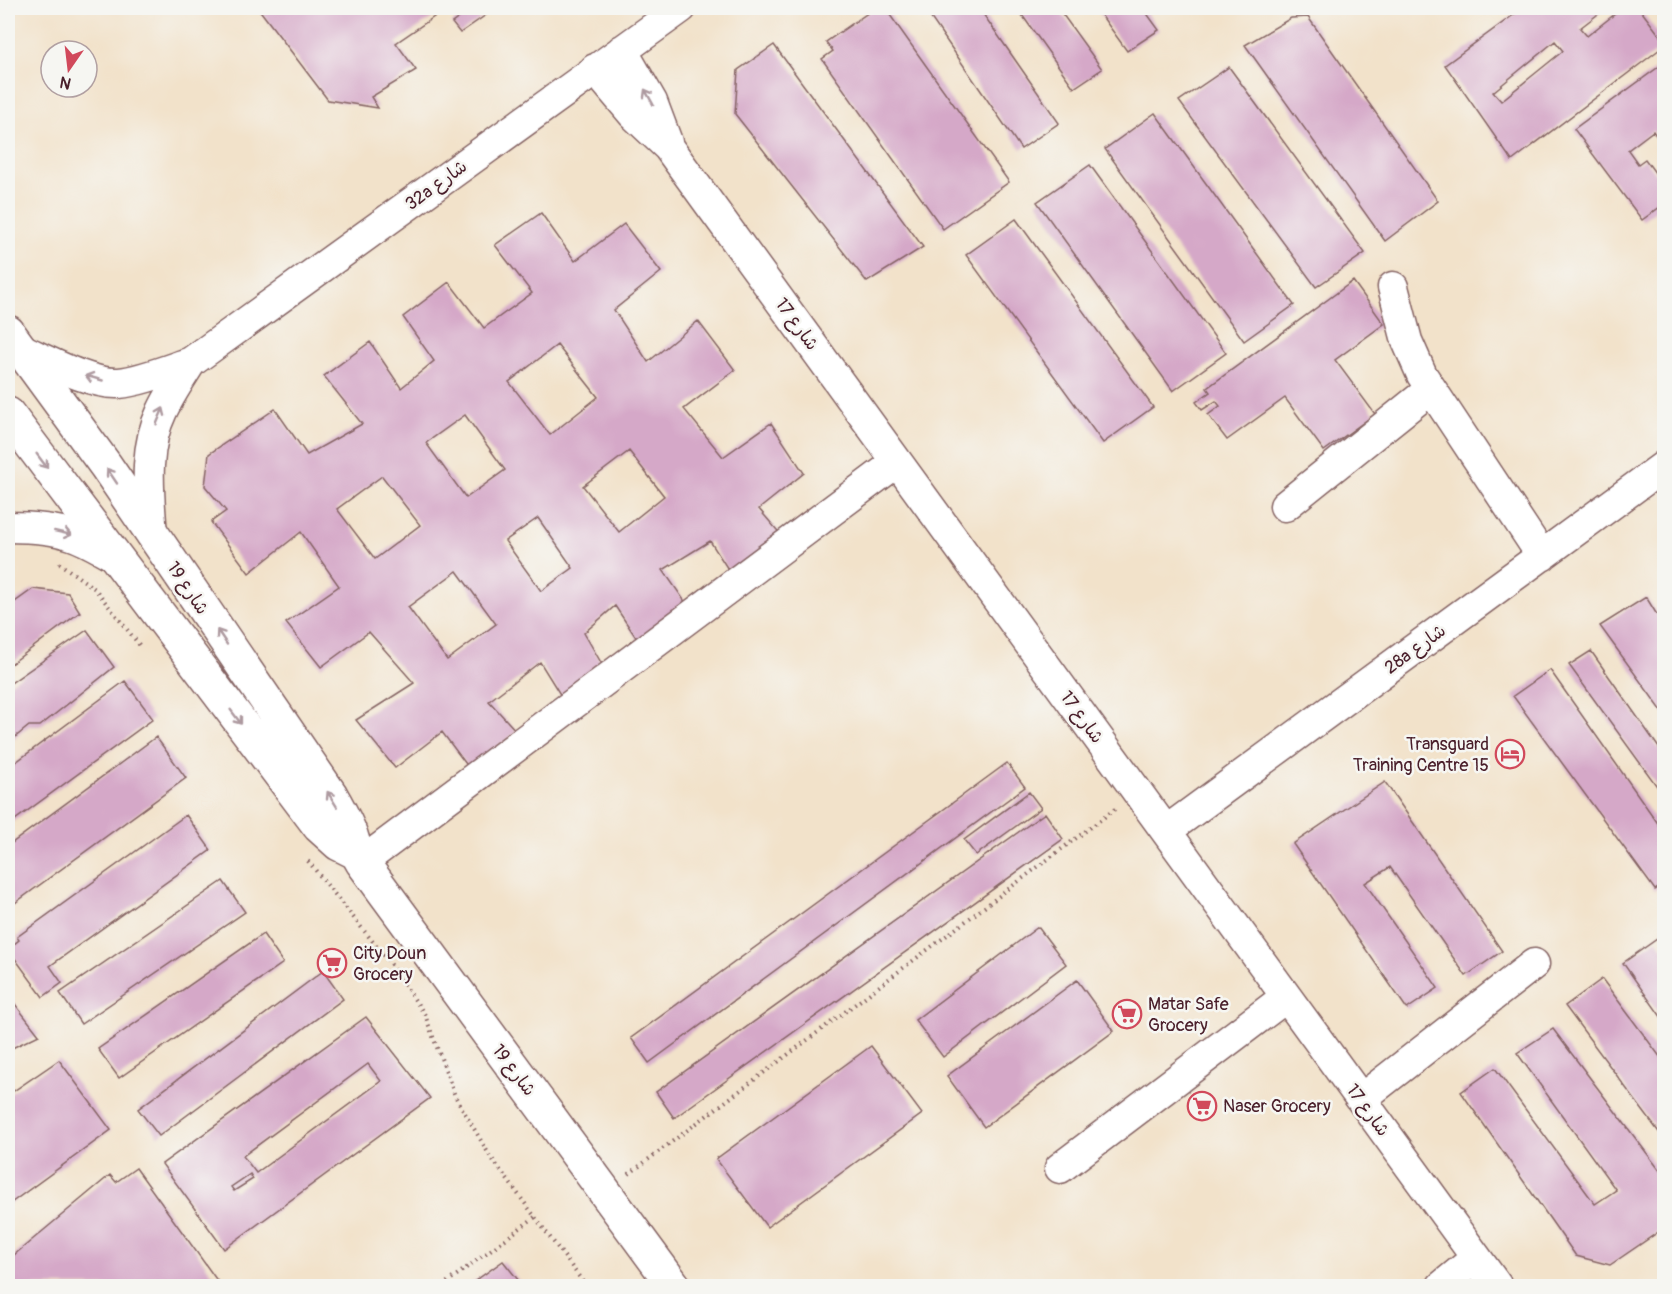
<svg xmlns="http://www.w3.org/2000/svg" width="1672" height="1294" font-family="Pangolin,'Playpen Sans Arabic',sans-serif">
<rect width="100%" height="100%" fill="#f6f6f2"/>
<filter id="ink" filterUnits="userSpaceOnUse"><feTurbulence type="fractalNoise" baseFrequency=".0167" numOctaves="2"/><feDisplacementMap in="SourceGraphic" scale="12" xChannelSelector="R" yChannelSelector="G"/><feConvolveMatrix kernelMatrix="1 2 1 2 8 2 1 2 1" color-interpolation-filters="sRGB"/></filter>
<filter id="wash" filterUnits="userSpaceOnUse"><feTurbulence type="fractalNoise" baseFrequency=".008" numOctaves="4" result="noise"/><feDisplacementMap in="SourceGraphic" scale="24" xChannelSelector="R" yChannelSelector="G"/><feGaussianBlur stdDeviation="1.35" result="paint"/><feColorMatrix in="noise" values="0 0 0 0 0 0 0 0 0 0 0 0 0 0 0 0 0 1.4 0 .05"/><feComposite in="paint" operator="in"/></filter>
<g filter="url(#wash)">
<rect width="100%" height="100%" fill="#f2e2ca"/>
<g id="blocks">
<path fill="#d5a8c8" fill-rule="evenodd" d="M258,8h189l-51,35 20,27 -45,27 7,11 -50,-8z
M464,8h32l-36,25 -8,-10 15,-11z
M875,8h10l124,174 -66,47 -121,-170 11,-8 -7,-9z
M924,8h55l80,115 -38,26z
M1017,8h41l44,61 -28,19z
M1096,8h47l16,22 -32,21z
M1523,8h83l-26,20 7,8 33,-26 -2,-2h21l25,33v5l-152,115 -67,-96zM1555,41l8,10 -62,50 -8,-9z
M1308,17l130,184 -53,40 -140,-196 46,-27z
M774,45l149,202 -56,35 -132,-168 3,-44z
M1664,63v84l-11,-16 -25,19 10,14 7,-5 19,26v19l-22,16 -68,-91z
M1229,67l136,186 -49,34 -137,-186z
M1155,113l139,192 -50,36 -139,-192z
M1090,165l136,188 -53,38 -136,-189z
M541,213l34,48 49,-37 37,48 -47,38 34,52 50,-41 37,49 -51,39 39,48 48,-34 33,50 -45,36 24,28 -52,37 -21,-33 -47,29 23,33 -47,39 -24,-36 -31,27 19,33 -42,30 -21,-34 -51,39 28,31 -48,36 -27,-36 -47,36 -39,-48 58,-37 -45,-51 -48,35 -35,-44 53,-37 -38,-54 -52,41 -38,-51 15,-11 -21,-25 4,-32 66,-45 32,46 55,-31 -38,-48 46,-34 31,46 5,-4 28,-23 -31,-44 46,-35 35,46 48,-35 -37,-48zM557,345l41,52 -48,38 -41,-53zM465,415l40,55 -39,28 -40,-55zM629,451l35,45 -45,36 -36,-46zM382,476l38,49 -45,34 -38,-50zM538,518l35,50 -32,23 -36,-50zM457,571l39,53 -49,36 -39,-53z
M1016,219l137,188 -50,36 -137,-188z
M1353,281l31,43 -49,36 40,54 -51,37 -39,-53 -58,42 -19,-25 12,-9 -4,-5 -14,9 -6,-8 14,-10 -3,-4z
M33,589l35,4 12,19 -72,54v-59z
M1646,597l18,29v88l-64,-88z
M87,630l27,37 -74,59h-11l-21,17v-58z
M1591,651l73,104v41l-95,-131z
M1550,670l114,162v52l-9,6 -142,-194z
M125,681l28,38 -145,106v-57z
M156,737l30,41 -178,130v-62z
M1007,763l18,24 -376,276 -18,-25z
M1385,782l117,169 -36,25 -76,-109 -25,16 73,105 -31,21 -114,-165z
M1029,792l12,16 -65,47 -12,-15z
M1045,813l18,26 -389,279 -18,-26z
M186,815l25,35 -161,116 12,17 -19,14 -35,-48 11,-9 -2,-3z
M223,881l22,31 -164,112 -21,-31z
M1038,927l28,37 -123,93 -28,-37z
M263,934l20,29 -164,115 -21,-29z
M1657,939l7,10v72l-41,-58z
M323,971l20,28 -184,137 -21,-27z
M1602,979l62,83v77l-99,-133z
M1077,980l37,51 -130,96 -37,-51z
M8,995l31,40 -31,15z
M366,1017l64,81 -206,151 -62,-85zM368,1064l13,17 -125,92 -13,-17zM250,1174l3,5 -19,12 -3,-4z
M1553,1029l111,147v52l-54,37 -34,-9 -115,-164 34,-24 100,136 21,-14 -99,-137z
M871,1046l51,68 -155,113 -51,-68z
M59,1060l52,70 -103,75v-110z
M136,1168l85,118h-213v-26l102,-85 6,7z
M503,1261l20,25h-55z"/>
</g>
</g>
<g filter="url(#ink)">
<use href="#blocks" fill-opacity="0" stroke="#856363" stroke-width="1.5"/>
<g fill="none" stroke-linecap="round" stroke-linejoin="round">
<g stroke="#856363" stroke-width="33">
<path id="minor" d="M622,50l30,52 15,40
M595,69l38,45 35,33 829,1139
M1393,287l14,54 15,34 120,181
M19,348c27,12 72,37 100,35 22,-2 51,-14 72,-21l490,-354
M1285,506l146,-117
M8,527c21,0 44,1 64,8 15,5 29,14 42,21
M152,535c-3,-42 -9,-85 10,-124 8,-17 19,-33 29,-49
M1166,831l498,-365
M362,862l535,-400
M1361,1099l173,-135
M1060,1168l226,-171
M1442,1286l34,-28"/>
</g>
<g stroke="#856363" stroke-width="36">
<path id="tertiary" d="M8,332l98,134 225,329c7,13 15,26 20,40 3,10 5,18 11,27l312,424
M8,414l311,412 20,18 16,8"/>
</g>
<path stroke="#856363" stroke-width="4" stroke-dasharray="1.5 4.5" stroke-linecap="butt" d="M59,563l36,26 46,58
M308,861l82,102 35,52 30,81 35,60 96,130
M629,1174l486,-365
M442,1286l93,-69"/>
<use href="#minor" stroke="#fff" stroke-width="30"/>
<use href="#tertiary" stroke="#fff" stroke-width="33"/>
</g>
<defs><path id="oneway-shaft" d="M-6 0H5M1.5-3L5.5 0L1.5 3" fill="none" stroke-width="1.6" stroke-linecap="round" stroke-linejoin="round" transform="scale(1.5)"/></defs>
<g stroke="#ae9aa0">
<use href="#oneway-shaft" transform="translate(649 97) rotate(-119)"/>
<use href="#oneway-shaft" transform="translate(94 378) rotate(-164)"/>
<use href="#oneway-shaft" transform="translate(160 416) rotate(-67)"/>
<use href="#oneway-shaft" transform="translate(42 461) rotate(53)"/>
<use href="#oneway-shaft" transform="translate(112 476) rotate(-124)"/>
<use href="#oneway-shaft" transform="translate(63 533) rotate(13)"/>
<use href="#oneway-shaft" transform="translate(222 637) rotate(-124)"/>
<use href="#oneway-shaft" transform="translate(236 717) rotate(53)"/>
<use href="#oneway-shaft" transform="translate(332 799) rotate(-122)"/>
</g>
</g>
<defs>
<g id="hotel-ring" transform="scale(1.5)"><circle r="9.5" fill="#f6f6f2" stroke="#d1495b" stroke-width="1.5"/><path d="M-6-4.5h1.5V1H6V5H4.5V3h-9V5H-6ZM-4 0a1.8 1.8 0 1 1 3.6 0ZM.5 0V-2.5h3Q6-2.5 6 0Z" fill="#d1495b"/></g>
<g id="supermarket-ring" transform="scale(1.5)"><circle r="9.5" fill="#f6f6f2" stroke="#d1495b" stroke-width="1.5"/><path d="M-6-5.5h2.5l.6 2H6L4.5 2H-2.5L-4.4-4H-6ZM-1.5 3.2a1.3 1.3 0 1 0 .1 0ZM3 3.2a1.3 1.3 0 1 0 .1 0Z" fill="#d1495b"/></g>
</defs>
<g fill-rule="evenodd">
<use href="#hotel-ring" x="1510" y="754"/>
<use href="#supermarket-ring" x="332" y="963"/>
<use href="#supermarket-ring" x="1127" y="1014"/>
<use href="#supermarket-ring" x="1202" y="1106"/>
</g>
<g text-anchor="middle" stroke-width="5" stroke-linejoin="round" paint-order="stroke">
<g font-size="18" fill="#4a1f2b" stroke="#f6f6f2">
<text transform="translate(436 185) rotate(-36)" y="6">32a شارع</text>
<text transform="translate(797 324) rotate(54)" y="6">شارع 17</text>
<text transform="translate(188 588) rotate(56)" y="6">شارع 19</text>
<text transform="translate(1415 649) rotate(-36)" y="6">28a شارع</text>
<text transform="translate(1082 717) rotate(54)" y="6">شارع 17</text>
<text transform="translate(514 1070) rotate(53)" y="6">شارع 19</text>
<text transform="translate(1368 1110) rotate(54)" y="6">شارع 17</text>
</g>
<g font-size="18" fill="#4a1f2b" stroke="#f6f6f2" text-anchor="start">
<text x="1489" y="750" text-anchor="end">Transguard<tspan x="1489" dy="21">Training Centre 15</tspan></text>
<text x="353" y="959">City Doun<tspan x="353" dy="21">Grocery</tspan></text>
<text x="1148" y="1010">Matar Safe<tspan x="1148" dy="21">Grocery</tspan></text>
<text x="1223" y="1112">Naser Grocery</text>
</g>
</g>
<rect width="1672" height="1294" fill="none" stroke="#f6f6f2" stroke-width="30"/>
<g transform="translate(69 69) rotate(194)"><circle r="28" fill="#f6f6f2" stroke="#b1a0a2" stroke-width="1.5"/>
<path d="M0-4.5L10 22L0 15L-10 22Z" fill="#d1495b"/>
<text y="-9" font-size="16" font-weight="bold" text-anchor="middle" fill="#4a1f2b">N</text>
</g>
</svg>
